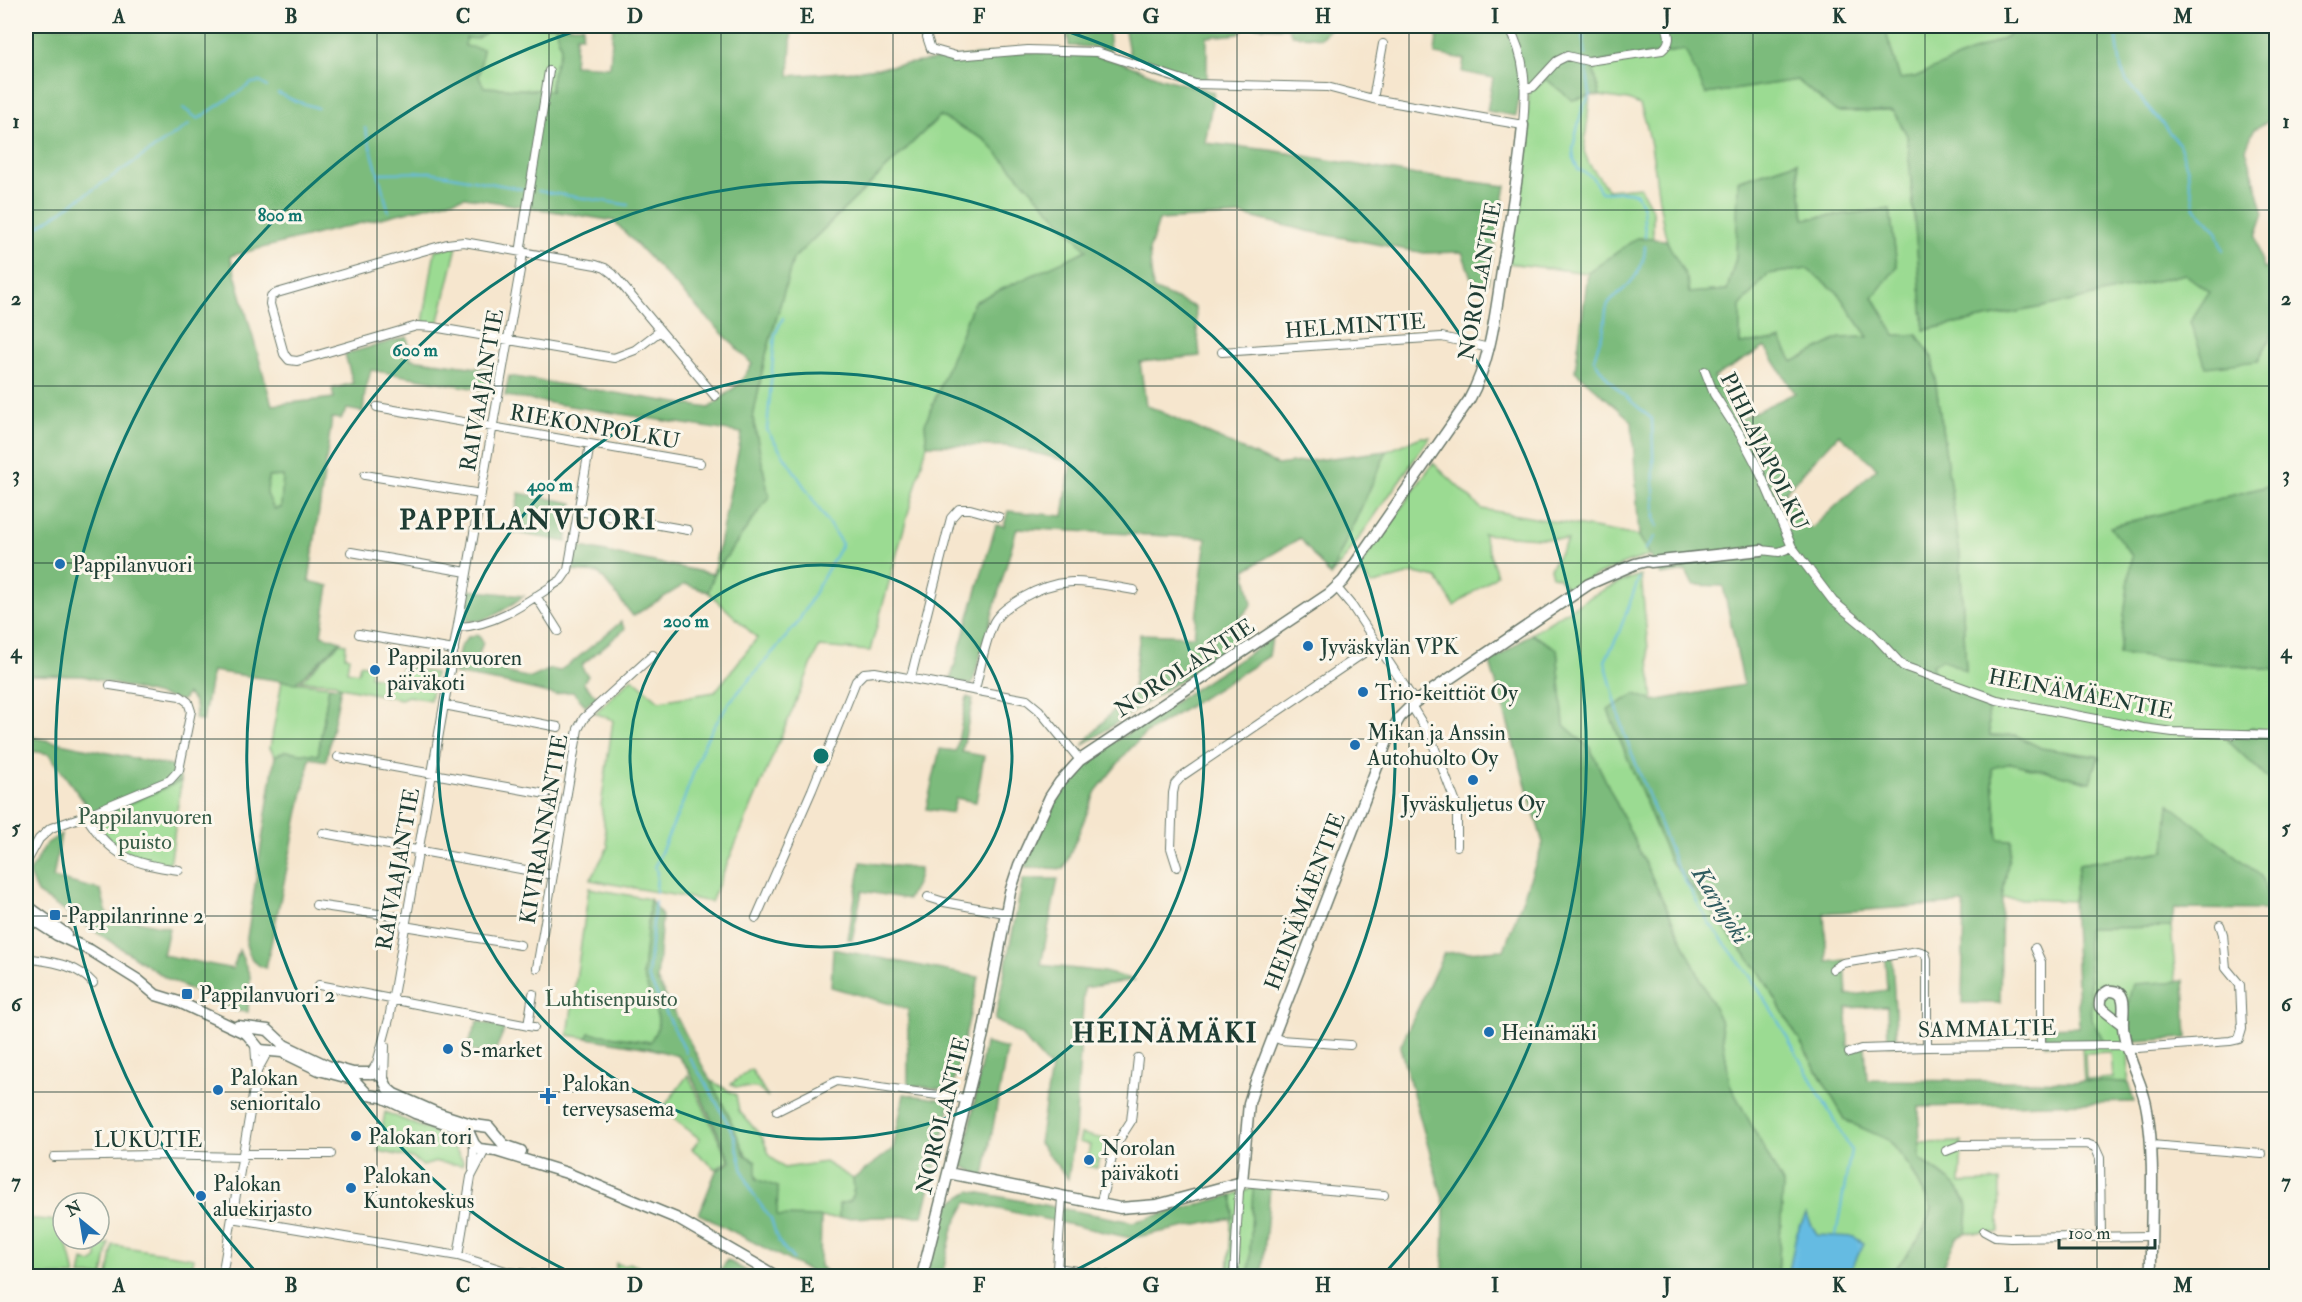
<svg xmlns="http://www.w3.org/2000/svg" width="2302" height="1302" font-family="'IM FELL Double Pica',serif">
<rect width="100%" height="100%" fill="#fbf7ec"/>
<filter id="ink" filterUnits="userSpaceOnUse"><feTurbulence type="fractalNoise" baseFrequency=".0167" numOctaves="2"/><feDisplacementMap in="SourceGraphic" scale="12" xChannelSelector="R" yChannelSelector="G"/><feConvolveMatrix kernelMatrix="1 2 1 2 8 2 1 2 1" color-interpolation-filters="sRGB"/></filter>
<filter id="wash" filterUnits="userSpaceOnUse"><feTurbulence type="fractalNoise" baseFrequency=".008" numOctaves="4" result="noise"/><feDisplacementMap in="SourceGraphic" scale="24" xChannelSelector="R" yChannelSelector="G"/><feGaussianBlur stdDeviation="1.35" result="paint"/><feColorMatrix in="noise" values="0 0 0 0 0 0 0 0 0 0 0 0 0 0 0 0 0 1.4 0 .05"/><feComposite in="paint" operator="in"/></filter>
<g filter="url(#wash)">
<rect width="100%" height="100%" fill="#f6e6ce"/>
<path fill="#9bdb92" stroke="#5d8c63" stroke-width="1.5" fill-rule="evenodd" d="M484,26h71l6,22 -9,27 -1,16 -67,-4 -5,-10 4,-28 -18,-2v-9l19,-4z
M1884,26h125l-1,10 -93,41 -15,2z
M1685,50l22,44 90,-14 40,32 56,-1 14,24 17,195 139,-27 122,-29 25,18 48,69 18,-34v157l-165,43 21,29 -13,98 157,16v65l-48,6 48,45v134h-3v-10l-103,-106 -5,47 -86,13 -6,37 -71,-3 9,-57 -13,-1 -6,-73 19,-4 79,19 8,-26 -57,-8 -26,-13 -25,1 -3,-34 -50,-18 -5,-19 10,-6 24,11 -6,-115 -28,-198 -37,-22 -22,-39 24,-30 -7,-57 -86,10 -7,-57 -58,18 -3,78 -9,32 -38,3c-4,-22 -18,-36 -23,-56 -11,-44 -10,-90 -26,-132l-12,-5 -28,-4 -8,-33z
M1546,79l26,21 18,-4 -6,55 5,13 19,26 32,-3 13,24v28l-16,-1 -49,35 -80,-10 17,-98 4,-73 7,-4z
M940,116l45,24 103,110 -114,52 -49,122 2,21 -57,206 -51,-4 -108,255 -121,-22 18,-33 -7,-41 12,-86 -18,-7 37,-35 27,23 56,-9 42,-54 -49,-46 6,-18 55,-77 -16,-79 11,-56 29,-103z
M457,246l-19,79 -15,-2 12,-73z
M1807,269l30,23 31,45 -28,1 -47,24 -12,-22 -41,4v-38l28,-32z
M1421,437h9l-87,124 -13,15 57,-125z
M1433,463l49,46 157,27 10,20c-29,8 -55,19 -81,34l-9,-12 -7,-2 -2,-8 18,-28 -85,-6 14,41 -43,31 -17,-28 -23,-5 -43,12 -8,-12 -13,7z
M283,476l-2,32 -8,1 -6,-15 1,-17z
M1641,575l12,126 -18,-7 -27,16 61,149 92,115 85,147 43,19 21,27 22,42 -11,27 -31,40h-112l5,-92 -53,-99 -10,-65 -130,-272 -26,-23 -7,-76 -26,-15c36,-22 70,-48 110,-59z
M340,643l6,1 -1,12 4,1 -2,14 11,2 2,-9 11,2 -1,10 29,5 5,-25 9,2 -2,11 24,4 -5,27 -22,-4 -7,3 -60,-12 -6,-4 -34,-2z
M282,681l47,5 -11,69 -33,-4 -10,5 -5,-8z
M181,781l-10,78 -2,4c-41,-3 -47,-12 -75,-39l2,-6z
M589,888l61,11 -7,76 15,43v9l-8,15 -61,-9 -2,5 -19,-3z
M2171,927l5,55 -42,2 -2,53 4,4 -7,1 -1,40h-44l-2,-38 21,-2 -11,-22 -6,-92zM2111,1052l2,26 -27,2 -1,-27z
M751,1069l17,28 -11,-9 -21,-1 -5,-3z
M688,1075l41,86 -13,8 -24,-20 8,-10 -26,-20 1,-2 -12,-9z
M710,1080l26,15 3,16 23,26 8,19 14,12 41,-6 28,17 1,9 -3,14 -12,2v14l-62,-2c-25,-44 -43,-91 -67,-136z
M385,1112l63,26 15,23 -1,4 -26,-3 -13,4 -11,-8 -34,-7z
M1081,1134l28,6 -4,19 -6,-1 -2,10 -11,-2 4,-21 -11,-3z
M1962,1142l-2,41 40,-2 -1,52h-33c0,-8 3,-21 1,-28 -7,-22 -30,-33 -47,-46v-16z
M1253,1187l-4,89h-21l5,-81z
M26,1218l32,3 13,36 4,19h-49z
M109,1243l-6,33h-23l3,-16 9,3 5,-5v-6l-3,-4z
M113,1245l81,13 -4,18h-82z
M616,1263l8,3 5,-3 10,4 -1,9 -23,-2z"/>
<path fill="#7cbb7c" stroke="#4e7c58" stroke-width="1.5" fill-rule="evenodd" d="M26,26h458l1,7 -9,6 -10,-1 -1,8 18,3 -4,28 5,10 67,4 1,-16 9,-27 -6,-22h28l-1,10h-6l-2,29 36,2 3,-41h179l-3,50 65,-5 111,-15 62,-4 42,1 27,3 27,7 38,15 53,14 -9,51 65,7 147,25 89,11 -18,96 -14,4 -12,-34 -38,1 -117,-22 -65,-16 -83,5 -10,31 4,38 42,18 5,49 -60,6 6,43 131,60 110,-14 -57,125 -30,-38 -55,32 7,34 -16,19 9,14 -163,109 51,-58 7,-54 54,2 12,-98 -189,-10 -45,157 -22,-4 46,-156 8,1 4,-15 55,5 8,-54 -64,-16 -80,-1 -2,-21 49,-122 113,-52 -102,-110 -45,-24 -147,143 -29,103 -11,56 16,79 -55,77 -6,18 -23,-8 -52,32 -34,-43 -26,-2 3,-25 137,28 29,-141 -237,-37 4,-20 200,32 31,-25 12,-19 -138,-143 -149,-24 -235,59 42,149 62,-7 -2,-9 21,-6 -8,-29 62,-17 4,22 81,11 -4,21 -117,-21 -6,22 -2,20 -16,-3 -6,10 -9,-1 -23,163 20,5 -8,49 20,6 -45,42 -84,-12 -9,50 -8,-2c2,-11 1,-18 -8,-25l-5,7 -99,-25 -57,-1zM283,476l-2,32 -7,1 -7,-15 1,-17z
M1067,26h52l-11,2 2,23 -16,-4 -25,-1z
M1124,26h208l-11,12 -29,-3 -4,-7 -43,-2 -6,8 -32,3v45l-11,-1 -66,-23z
M1438,26h143l1,1 2,-1h300l16,53 15,-2 93,-41 1,-10h267v91l-22,12 -8,20 18,64 -8,23 7,33 13,-3v61l-18,34 -52,6 -16,-45 19,-30 -24,-18 -122,29 -139,27 -17,-195 -14,-24 -56,1 -40,-32 -91,14 -21,-44 -93,13 8,33h-10l-18,4 -26,-21 -10,9 -16,5 -4,23 -29,-5 6,-33 -31,-6 2,-13 -29,-5z
M1797,162l7,57 86,-10 7,58 -24,30 22,38h22l15,22 28,198 6,116 -24,-12 -10,6 5,19 50,18 3,34 25,-1 26,13 58,9 -9,25 -79,-19 -19,5 6,71 14,1 -10,58 -2,105h-38l2,-100 -140,10 3,49 18,-2 2,36 40,-6 -2,-31 7,-1 5,87h-9l-1,-39 -40,2 1,38h17l2,34 261,2 6,20 -215,5 1,52 35,26 7,11 6,10 -2,27 -10,5 -17,38h-49l31,-40 11,-28 -22,-41 -21,-27 -43,-19 -85,-147 -92,-115 -61,-149 27,-16 18,7 91,-16 -21,-99 -30,-1 -7,-14 -25,4 -22,-39 -7,-115 -57,-50 13,-98 49,-35 29,2 21,38 2,15 38,-3 9,-32 2,-77zM1807,269l30,23 31,45 -28,1 -47,24 -12,-22 -41,4v-38l28,-32zM1765,347l30,46 -55,26 -26,-42zM1839,434l38,34 -66,61 -27,-36z
M2276,484v186l-157,-16 13,-98 -22,-29z
M519,493l54,10 -7,39 -54,-10z
M468,590l56,6c-17,11 -36,28 -57,25z
M621,622l4,7 -42,35 -1,4 6,8 -5,7 14,14 -11,9 -13,-14h-9l-8,3 -50,-12 -52,-9 6,-27 8,-10 10,-2 5,7 -5,15 9,8 13,2 8,6 23,5 20,-9 8,2 16,-11z
M1531,634l26,15 7,76 26,23 130,272 10,65 53,99 -5,92h-335l1,-73 -44,-156 44,-94 60,-3 39,-107 -53,-180z
M1272,638l-3,18 -124,78 -17,17 -32,40 -32,78 -39,-2c17,-40 28,-71 57,-104z
M329,686l12,1 -15,74 -16,-3 -44,210c-13,-3 -17,-12 -20,-24l29,-188 10,-5 33,4z
M967,697l6,2 -11,53 22,4 -8,46 -20,-4 -4,15 -26,-4 14,-60 16,2z
M2252,727l24,8v51l-48,-45z
M26,736l150,31 5,14 -85,37 -47,-64 -23,-4z
M2169,804l92,72 12,34 -99,-1 -3,18 -84,1 5,92 12,22 -58,3 -2,-17 35,-1 -6,-126 6,-37 86,-13z
M61,834l-8,44 48,12 6,24 62,14 -6,27 70,14 6,-19 11,26 -2,36 -12,-1 -70,-33 -129,-85 -8,-19 17,-30z
M861,862l59,7 -3,13 -9,17 -46,-8 -10,49 -4,-1z
M1023,879h35l-17,86 63,7 31,8 -51,8 -9,144 -7,47 -29,-36 12,-74 -30,-34 -26,-15z
M650,899l12,17 -5,64 71,134 17,41 11,6v18l22,8 -1,29 44,1 -1,49 10,10h-11l-120,-62 17,-43 15,-9 -43,-93 -10,-13 -29,-8 -62,-10 2,-5 61,9 8,-15v-9l-15,-43z
M833,949l146,28 -27,113 -44,-5v-76l-77,-22z
M2184,981l3,57 -51,3c-14,-11 -8,-42 -3,-57z
M478,1021l27,7 -13,30 -26,-10z
M985,1043l22,6 -23,128 -21,-11z
M904,1094l47,7 -28,115 -84,2v-14l12,-3 3,-13 -1,-9 40,-30z
M1253,1187l17,1 -8,88h-13z
M970,1191l163,31 100,-27v23l-102,20 -164,-36 -14,26 -11,48h-16l11,-42 12,-30z
M727,1260l28,16h-38z"/>
<path fill="#65bbe2" stroke="#427c8b" stroke-width="1.5" d="M1806,1214l11,21 37,2 10,6 -16,33h-60l8,-41z"/>
<g fill="none" stroke-linecap="round" stroke-linejoin="round">
<path stroke="#65bbe2" stroke-width="2" d="M2115,26l6,42 6,14 52,62 8,23 8,41 22,23 6,19
M1581,27l5,28
M1586,66l4,30 -7,11 -5,18 -5,23 1,12 4,9 14,8 9,15c13,2 24,-3 36,2l6,13 2,29
M278,93l17,8 23,7
M183,108l15,11 54,-36 8,-1 7,5
M365,128l24,84
M379,173l51,-1 92,17
M538,191l90,14
M26,235l164,-111
M1645,246c0,17 -7,30 -20,42 -5,5 -13,9 -17,16 -4,8 -2,19 -5,28 -4,9 -6,17 -9,27 15,26 36,41 58,60l3,100 2,7
M1645,550l10,-13
M1639,578l-21,57 -13,26 18,70 53,134 33,58 41,53 24,38 77,136 -15,85
M656,892l1,-20 -2,-6 28,-64 18,-51 7,-15 21,-33 68,-79 45,-80 -75,-114 8,-96 8,-16
M655,901l-7,76 38,75
M689,1057l18,28 27,50 9,36 10,23 18,25 7,22 15,18"/>
</g>
</g>
<g filter="url(#ink)">
<g fill="none" stroke-linecap="round" stroke-linejoin="round">
<g stroke="#6a786a" stroke-width="10">
<path id="street" d="M929,26l-2,11 4,12 25,7 72,-6 69,2 98,32 132,3 46,12 150,26c3,-36 4,-67 -15,-99
M1526,89l7,-2 24,-26 10,-5 21,5 74,-11c9,-7 8,-14 4,-24
M1373,99l10,-55
M660,331l-25,19 -21,8 -181,-31 -16,-1 -120,35 -8,-1 -5,-6 -14,-50 1,-8 6,-3 170,-49 17,-2 132,23 9,3 8,6 102,122
M1222,352l220,-15 47,11
M1705,371l9,23 27,42 16,30 35,81 41,54 39,32 31,33 94,34 146,28 30,4 103,3
M377,407l323,56
M365,475l116,19
M579,511l109,19
M1761,550l18,2 13,-5
M351,552l116,20
M1337,588l15,18 63,96
M536,596l22,35
M458,627c38,-1 72,-27 103,-47l7,-10 22,-126
M359,634l95,16
M911,677l40,-159 8,-9h11l29,8
M975,689c6,-22 9,-46 19,-67 6,-11 18,-18 28,-24 43,-25 66,-15 112,-8
M444,705l114,22
M1411,705l19,31 27,70v40
M338,757l208,37
M86,816c25,41 47,48 93,54
M323,833l230,42
M26,863l13,-24 12,-11 28,-10 91,-38 9,-10 12,-59 -3,-9 -8,-6 -70,-11
M1177,867l-6,-19 2,-55 2,-9 7,-8 195,-132
M928,897l16,5 61,11
M316,905l90,13
M756,918l56,-128 44,-109 8,-8 11,-1 152,28 12,10 41,50
M404,926l116,19
M2035,948l6,14v84
M26,958c24,4 49,5 67,25
M537,968l41,-239 6,-11 69,-63
M1833,969l10,-6 75,-12 7,2 2,6v88
M319,985l215,42
M528,1026l5,-32
M1273,1037l8,3 69,5
M1849,1053l12,-4 66,-2 189,-2 21,3 93,-7 9,-2 3,-10 -2,-44 -14,-17 -3,-34 -3,-9
M257,1071l11,-20
M370,1074l7,-11 12,-44 134,-766 -2,-6 5,-34 23,-142
M384,1080l1,-34
M777,1111l60,-30 129,18
M2151,1145l111,9
M1946,1151l15,-6 126,-1 8,3 5,11 1,78
M243,1154h88
M54,1157l98,-2 90,2
M473,1169l1,-25
M1100,1205l15,-59 16,-25 7,-63
M232,1218l226,38 51,16 38,4
M1984,1231l11,6 15,1 141,-2
M458,1256l13,-79 14,-27
M1057,1268l53,8
M222,1276l35,-204 -2,-27
M1050,1276l7,-8 5,-70
M1234,1276l5,-85 3,-9 142,13"/>
</g>
<g stroke="#6a786a" stroke-width="13">
<path id="secondary" d="M26,905l40,29
M26,915l31,20 33,15 48,30 18,15 23,7 68,32 13,16 22,2 37,18 34,9 15,16 14,2 33,16 48,16 6,4 5,11 5,5 17,2 71,22 109,45 100,58
M2123,1025l-23,-18c-1,-8 1,-12 8,-16 22,-2 14,21 15,35 0,6 2,12 3,18 5,23 18,43 21,66 9,51 3,115 4,166
M238,1026l30,4 16,15 44,21 25,7h22l7,4 6,12 6,5 43,19 37,12 15,2 15,18 17,6
M948,1173l172,35 37,-3 85,-23 7,-79 6,-19 134,-348 11,-19 15,-15 174,-118 46,-20 12,-3 4,1 110,-12
M922,1276l61,-242 27,-142 9,-27 31,-68 10,-15 20,-22 249,-166 14,-13 126,-181c22,-40 26,-84 33,-129 8,-48 17,-97 21,-146"/>
</g>
<use href="#street" stroke="#fff" stroke-width="8"/>
<use href="#secondary" stroke="#fff" stroke-width="10"/>
</g>
</g>
<path fill="none" stroke="#1f3d34" stroke-width="1.5" stroke-opacity="0.55" d="M205,26v1250M377,26v1250M549,26v1250M721,26v1250M893,26v1250M1065,26v1250M1237,26v1250M1409,26v1250M1581,26v1250M1753,26v1250M1925,26v1250M2097,26v1250M26,210h2250M26,386h2250M26,563h2250M26,739h2250M26,916h2250M26,1092h2250"/>
<g fill="none" stroke="#0f766e" stroke-width="3">
<circle cx="821" cy="756" r="191"/>
<circle cx="821" cy="756" r="383"/>
<path d="M578 1276A574 574 0 1 1 1064 1276"/>
<path d="M257 1273A765 765 0 0 1 591 26M1051 26A765 765 0 0 1 1385 1273"/>
</g>
<g fill="#1f6fb2" stroke="#fbf7ec" stroke-width="2">
<circle cx="60" cy="564" r="6"/>
<circle cx="1308" cy="646" r="6"/>
<circle cx="375" cy="670" r="6"/>
<circle cx="1363" cy="692" r="6"/>
<circle cx="1355" cy="745" r="6"/>
<circle cx="1473" cy="780" r="6"/>
<rect x="49" y="909" width="12" height="12" rx="3"/>
<rect x="181" y="988" width="12" height="12" rx="3"/>
<circle cx="1489" cy="1032" r="6"/>
<circle cx="448" cy="1049" r="6"/>
<circle cx="218" cy="1090" r="6"/>
<path d="M545 1087h6v6h6v6h-6v6h-6v-6h-6v-6h6z"/>
<circle cx="356" cy="1136" r="6"/>
<circle cx="1089" cy="1160" r="6"/>
<circle cx="351" cy="1188" r="6"/>
<circle cx="201" cy="1196" r="6"/>
</g>
<g text-anchor="middle" stroke-width="6" stroke-linejoin="round" paint-order="stroke">
<g font-size="22" fill="#1f3d34" stroke="#fbf7ec">
<text transform="translate(1479 281) rotate(-80)" y="8">NOROLANTIE</text>
<text transform="translate(1355 325) rotate(-4)" y="8">HELMINTIE</text>
<text transform="translate(481 390) rotate(-80)" y="8">RAIVAAJANTIE</text>
<text transform="translate(595 426) rotate(10)" y="8">RIEKONPOLKU</text>
<text transform="translate(1765 451) rotate(64)" y="8">PIHLAJAPOLKU</text>
<text transform="translate(1184 667) rotate(-33)" y="8">NOROLANTIE</text>
<text transform="translate(2081 693) rotate(11)" y="8">HEINÄMÄENTIE</text>
<text transform="translate(543 829) rotate(-80)" y="8">KIVIRANNANTIE</text>
<text transform="translate(397 869) rotate(-80)" y="8">RAIVAAJANTIE</text>
<text transform="translate(1304 901) rotate(-69)" y="8">HEINÄMÄENTIE</text>
<text transform="translate(1987 1028) rotate(-1)" y="8">SAMMALTIE</text>
<text transform="translate(942 1115) rotate(-76)" y="8">NOROLANTIE</text>
<text x="148" y="1147">LUKUTIE</text>
</g>
<g font-size="22" fill="#1f3d34" stroke="#fbf7ec" text-anchor="start">
<text x="72" y="572">Pappilanvuori</text>
<text x="1320" y="654">Jyväskylän VPK</text>
<text x="387" y="665">Pappilanvuoren<tspan x="387" dy="25">päiväkoti</tspan></text>
<text x="1375" y="700">Trio-keittiöt Oy</text>
<text x="1367" y="740">Mikan ja Anssin<tspan x="1367" dy="25">Autohuolto Oy</tspan></text>
<text x="1473" y="811" text-anchor="middle">Jyväskuljetus Oy</text>
<text x="67" y="923">Pappilanrinne 2</text>
<text x="199" y="1002">Pappilanvuori 2</text>
<text x="1501" y="1040">Heinämäki</text>
<text x="460" y="1057">S-market</text>
<text x="230" y="1085">Palokan<tspan x="230" dy="25">senioritalo</tspan></text>
<text x="562" y="1091">Palokan<tspan x="562" dy="25">terveysasema</tspan></text>
<text x="368" y="1144">Palokan tori</text>
<text x="1101" y="1155">Norolan<tspan x="1101" dy="25">päiväkoti</tspan></text>
<text x="363" y="1183">Palokan<tspan x="363" dy="25">Kuntokeskus</tspan></text>
<text x="213" y="1191">Palokan<tspan x="213" dy="25">aluekirjasto</tspan></text>
</g>
<g font-size="22" fill="#385d47" stroke="#fbf7ec">
<text x="145" y="824">Pappilanvuoren<tspan x="145" dy="25">puisto</tspan></text>
<text x="611" y="1006">Luhtisenpuisto</text>
</g>
<g font-size="24" font-style="italic" fill="#305c60" stroke="#fbf7ec">
<text transform="translate(1721 905) rotate(58)" y="8">Karjujoki</text>
</g>
<g font-size="28" font-weight="bold" letter-spacing="1.5" fill="#1f3d34" stroke="#fbf7ec">
<text x="528" y="529">PAPPILANVUORI</text>
<text x="1165" y="1042">HEINÄMÄKI</text>
</g>
</g>
<circle cx="821" cy="756" r="9" fill="#0f766e" stroke="#fbf7ec" stroke-width="3"/>
<g font-size="18" text-anchor="middle" font-weight="bold" fill="#0f766e" stroke="#fbf7ec" stroke-width="6" stroke-linejoin="round" paint-order="stroke">
<text x="280" y="221">800 m</text>
<text x="415" y="356">600 m</text>
<text x="550" y="491">400 m</text>
<text x="686" y="627">200 m</text>
</g>
<rect width="2302" height="1302" fill="none" stroke="#fbf7ec" stroke-width="66"/>
<g transform="translate(81 1221) rotate(330)"><circle r="28" fill="#fbf7ec" stroke="#a3ada2" stroke-width="1.5"/>
<path d="M0-4.5L10 22L0 15L-10 22Z" fill="#1f6fb2"/>
<text y="-9" font-size="16" font-weight="bold" text-anchor="middle" fill="#1f3d34">N</text>
</g>
<path d="M2059 1239v9h96v-9" fill="none" stroke="#1f3d34" stroke-width="3"/>
<text x="2068" y="1239" font-size="18" fill="#1f3d34" stroke="#fbf7ec" stroke-width="4.5" paint-order="stroke">100 m</text>
<rect x="33" y="33" width="2236" height="1236" fill="none" stroke="#1f3d34" stroke-width="2"/>
<g font-size="20" text-anchor="middle" font-weight="bold" fill="#1f3d34">
<text x="119" y="23">A</text>
<text x="291" y="23">B</text>
<text x="463" y="23">C</text>
<text x="635" y="23">D</text>
<text x="807" y="23">E</text>
<text x="979" y="23">F</text>
<text x="1151" y="23">G</text>
<text x="1323" y="23">H</text>
<text x="1495" y="23">I</text>
<text x="1667" y="23">J</text>
<text x="1839" y="23">K</text>
<text x="2011" y="23">L</text>
<text x="2183" y="23">M</text>
<text x="16" y="128">1</text>
<text x="2286" y="128">1</text>
<text x="16" y="305">2</text>
<text x="2286" y="305">2</text>
<text x="16" y="481">3</text>
<text x="2286" y="481">3</text>
<text x="16" y="658">4</text>
<text x="2286" y="658">4</text>
<text x="16" y="834">5</text>
<text x="2286" y="834">5</text>
<text x="16" y="1011">6</text>
<text x="2286" y="1011">6</text>
<text x="16" y="1188">7</text>
<text x="2286" y="1188">7</text>
<text x="119" y="1292">A</text>
<text x="291" y="1292">B</text>
<text x="463" y="1292">C</text>
<text x="635" y="1292">D</text>
<text x="807" y="1292">E</text>
<text x="979" y="1292">F</text>
<text x="1151" y="1292">G</text>
<text x="1323" y="1292">H</text>
<text x="1495" y="1292">I</text>
<text x="1667" y="1292">J</text>
<text x="1839" y="1292">K</text>
<text x="2011" y="1292">L</text>
<text x="2183" y="1292">M</text>
</g>
</svg>
